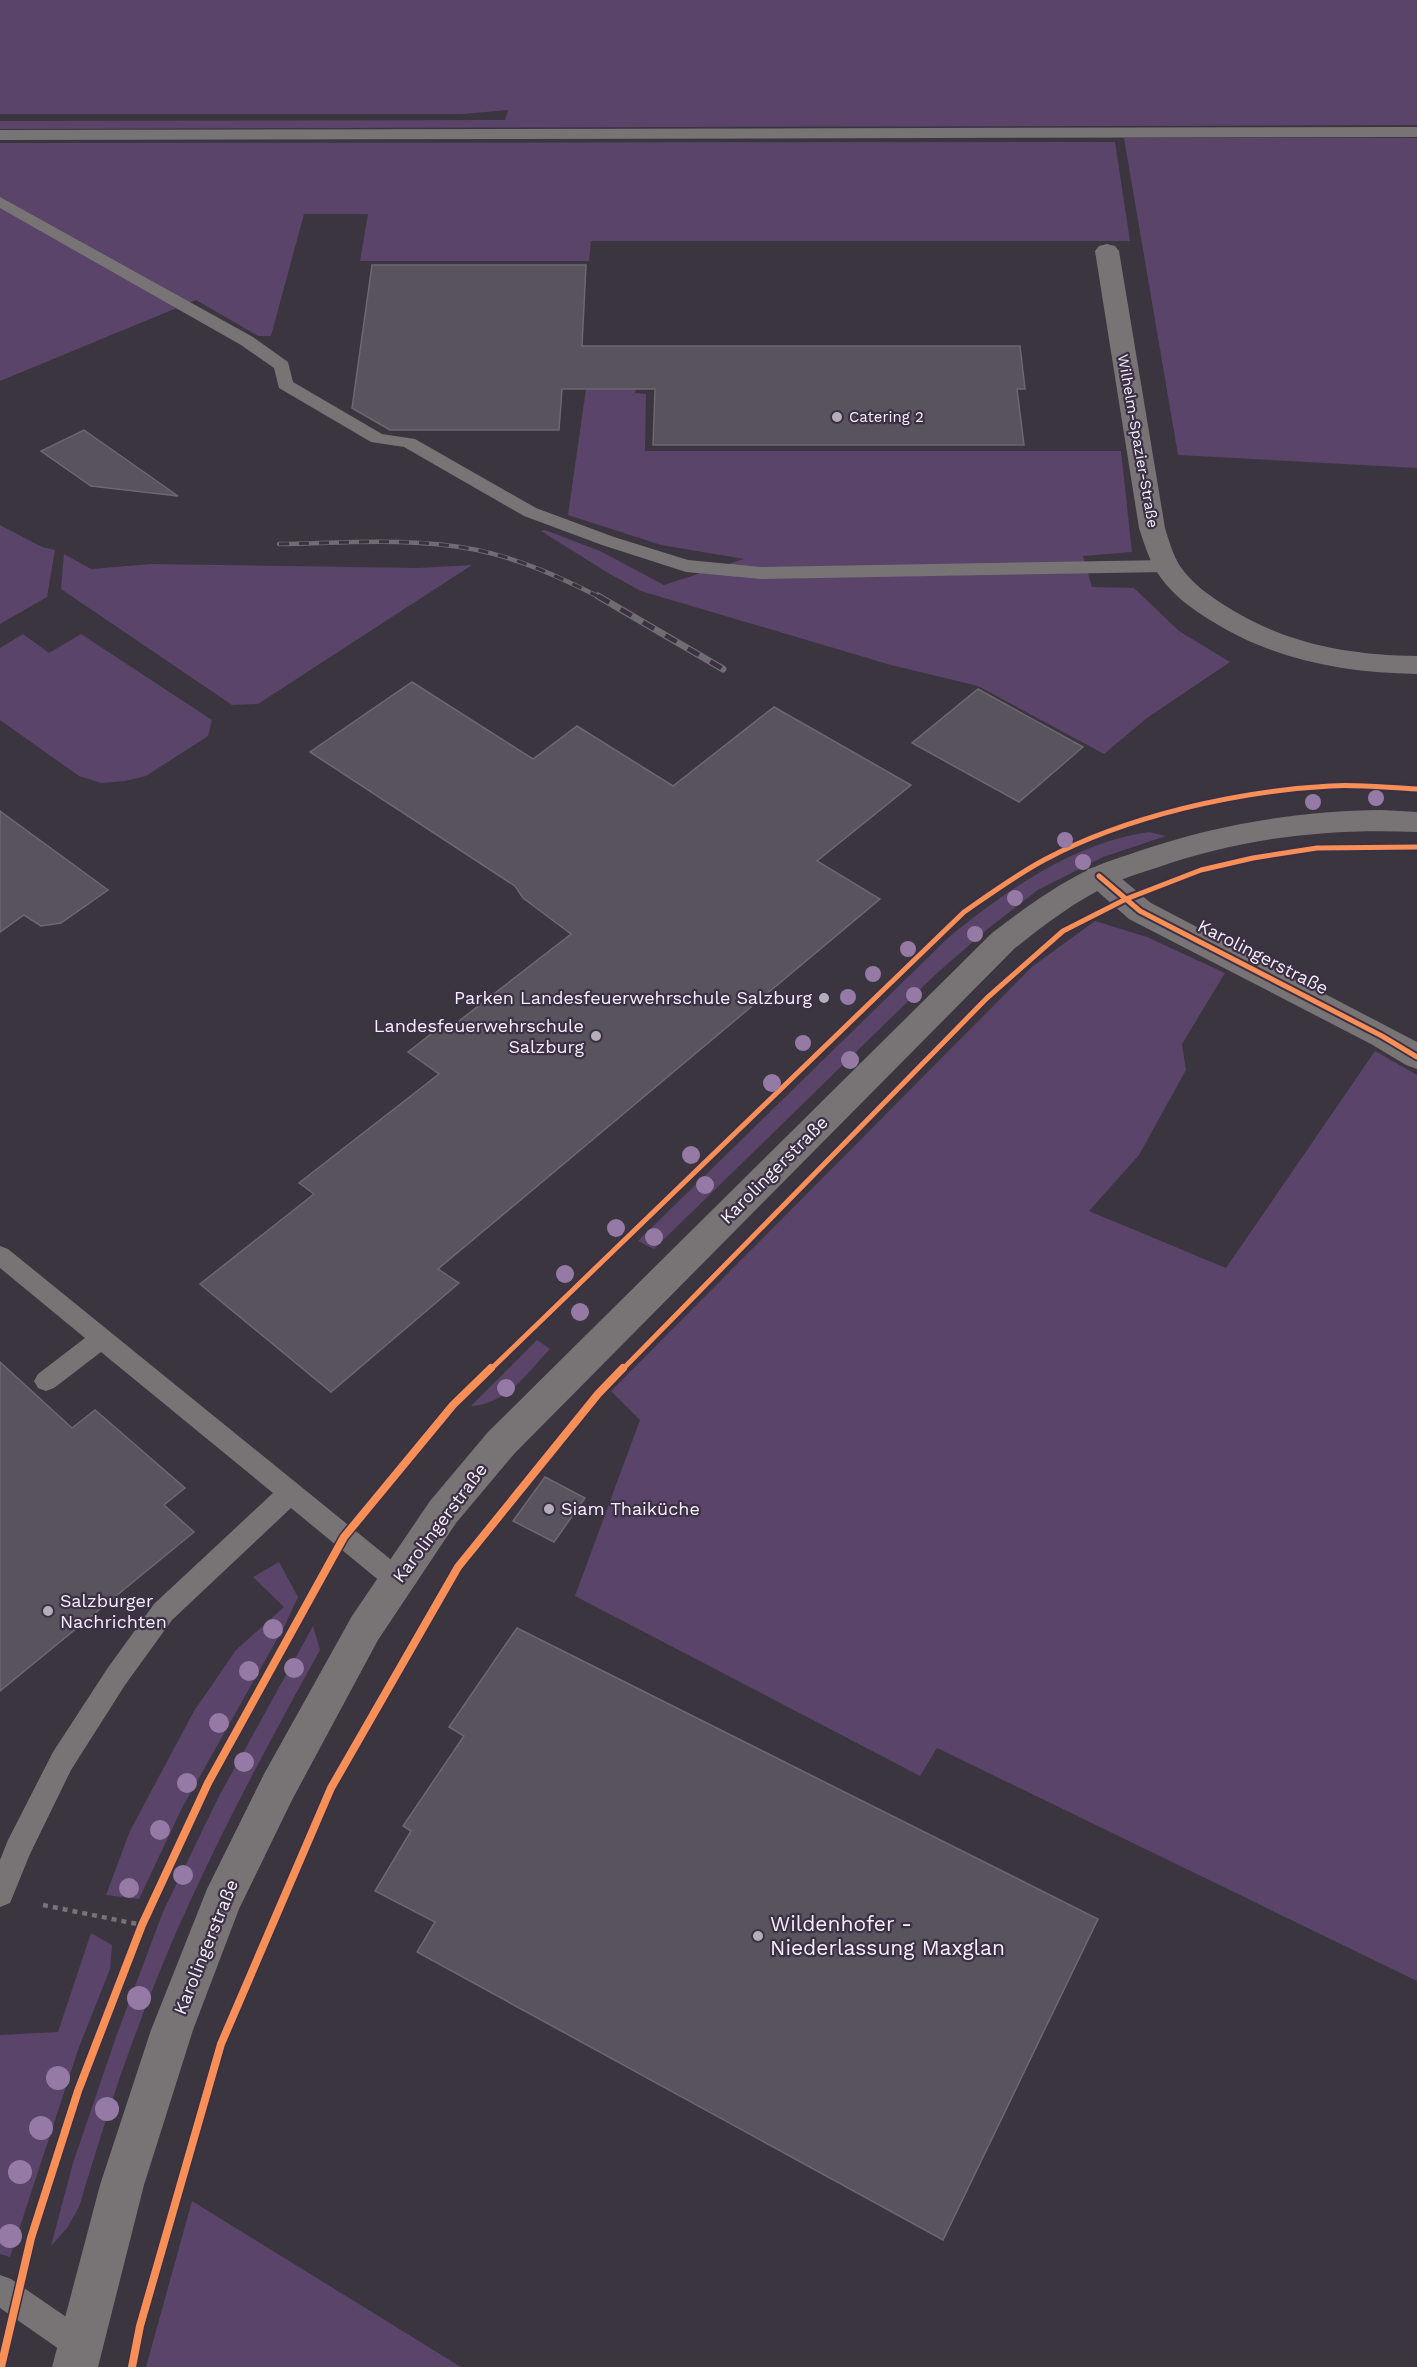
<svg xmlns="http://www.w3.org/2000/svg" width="1417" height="2367" font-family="'Work Sans',sans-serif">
<rect width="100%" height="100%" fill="#3b353f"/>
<path fill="#5a4469" d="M0,0h1417v125l-1417,4v-8l505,-1 3,-10 -45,4h-463z
M1124,138h293v330l-239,-13z
M1115,142l15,99h-539l-2,20h-229l8,-47h-64l-33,122h-13l-62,-36 -196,81v-238z
M588,375l51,2 -4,16 11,1 -1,57h476l11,101 -49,4 9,31 42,1 45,43 51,31 -83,56 -43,36 -126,-68 -87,-21 -250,-74 -33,-18 -67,-42 4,-1 55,21 64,34 80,-26 -83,-14 -93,-30z
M0,525l42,22 13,3 -8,47 -47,27z
M64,554l27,15 60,-5 267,4 54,-3 -214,139 -26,1 -171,-116z
M23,634l26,19 32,-19 131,86 -4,16 -62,40 -21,5 -24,2 -22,-7 -79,-56v-72z
M1149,832l17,4 -63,21 -65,33 -48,37 -54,47 -282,275 -16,-8 311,-304c58,-47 124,-94 200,-105z
M1095,921l52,16 78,36 -43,71 4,26 -47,85 -50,56 137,57 149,-217 42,24v906l-480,-233 -17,28 -345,-180 65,-176 -29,-29 422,-425z
M537,1340l13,9c-23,24 -43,55 -79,57z
M279,1562l19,35 -13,28 -103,183 -43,91 -33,-4 24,-64 64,-120 42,-61 48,-43 -31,-30z
M313,1626l7,24c-68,123 -135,248 -183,380 -22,58 -40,118 -58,177l-12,21 -16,18 22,-83 44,-129 46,-122 55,-114z
M91,1933l21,12 -2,24 -32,81 -68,207 -10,-3v-219l58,-3z
M192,2201l269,166h-315z"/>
<path fill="#58535d" stroke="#6c6770" stroke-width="1.5" d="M372,265h214l-4,81h438l5,43h-8l7,56h-371l2,-56h-93l-3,41h-169l-38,-22z
M84,430l94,66 -87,-10 -50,-35z
M412,682l121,77 44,-33 96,60 101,-79 137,78 -94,76 63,38 -442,370 21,14 -128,109 -131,-108 114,-90 -15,-11 140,-109 -31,-22 36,-28 6,4 121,-94 -48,-36 -8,-12 -205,-134z
M978,689l105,58 -64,55 -107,-59z
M0,811l108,79 -47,33 -20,3 -17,-11 -24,17z
M0,1362l72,66 23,-18 90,78 -21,17 30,27 -194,159z
M545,1477l40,21 -31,44 -41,-21z
M517,1628l581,291 -155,321 -526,-288 18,-30 -60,-31 36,-60 -8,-5 61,-90 -15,-9z"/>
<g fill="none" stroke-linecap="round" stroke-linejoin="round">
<path stroke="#787376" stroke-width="4.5" stroke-dasharray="5 5" stroke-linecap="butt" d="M43,1905l99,20"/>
<path fill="#787475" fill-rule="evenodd" d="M1417,127v10l-1417,3v-10z
M0,197l253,140 35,25 5,20 89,52 33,5 121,69 78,29 74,23 73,7 406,-7 6,2 3,4 -3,4 -6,2 -406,7 -75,-7 -84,-27 -78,-29 -120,-69 -33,-5 -92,-54 -5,-20 -33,-23 -241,-137z
M0,1246l8,3 397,322 4,8 -4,8 -9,3 -9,-3 -96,-79 -119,112 -47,65 -54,85 -41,84 -20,49 -10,4v-47l8,-20 45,-88 54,-83 47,-65 119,-111 -172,-141 -47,36 -8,3 -8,-3 -4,-7 4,-7 47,-36 -85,-70z
M0,2275l11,4 80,55 4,11 -4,11 -11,4 -11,-4 -69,-48z"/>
<path fill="#787475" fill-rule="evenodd" d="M1107,244l8,2 4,5 46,277c4,13 8,27 15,38 12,18 31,31 49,42 58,36 120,47 188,48v18c-73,-1 -144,-14 -207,-54 -18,-11 -36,-24 -49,-42 -11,-15 -16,-32 -22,-50l-44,-277 4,-5z
M1099,866l11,3 41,34 266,139v27l-11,-4 -35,-21 -242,-125 -41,-36 -4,-7 4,-7z"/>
<path fill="#787475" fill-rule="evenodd" d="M1382,810l35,2v20c-90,-4 -176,6 -261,36 -16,5 -32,10 -47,17 -35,17 -65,40 -95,64l-500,505 -58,69 -78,117 -86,160 -53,109 -46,121 -49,155 -46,182h-46l48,-182 51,-155 56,-141 57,-115 88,-158 78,-115 58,-69 504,-499c30,-23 61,-46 96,-63 16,-8 34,-13 51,-19 79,-27 159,-40 243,-41z"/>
<g stroke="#716c71" stroke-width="4.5">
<path id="rail-far1" d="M279,544c66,-1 133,-7 198,6 44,9 85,28 124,48"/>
</g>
<g stroke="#716c71" stroke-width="7">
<path id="rail" d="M598,596l125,73"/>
</g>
<use href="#rail-far1" stroke="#3c3044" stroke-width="3" stroke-dasharray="10" stroke-linecap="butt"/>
<use href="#rail" stroke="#3c3044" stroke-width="4.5" stroke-dasharray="13" stroke-linecap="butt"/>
<g stroke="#3c3044" stroke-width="9">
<path id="cycleway-far1" d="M1099,876l41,35 242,125 35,21
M490,1370l474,-458c26,-18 52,-37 80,-52 82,-44 194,-69 286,-74 29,-2 58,2 87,3
M622,1370l365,-372 76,-67 63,-32 75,-29 52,-12 64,-10 100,-1"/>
</g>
<g stroke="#3c3044" stroke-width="11">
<path id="cycleway" d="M1,2367l30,-129 47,-147 64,-166 66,-142 136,-246 109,-132 38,-37
M132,2367l8,-41 81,-282 110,-256 127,-221 140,-173 25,-26"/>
</g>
<use href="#cycleway-far1" stroke="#f78f57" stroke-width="5"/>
<use href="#cycleway" stroke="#f78f57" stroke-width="8"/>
</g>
<g fill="#947aa5">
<circle cx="1376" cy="798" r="8"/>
<circle cx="1313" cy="802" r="8"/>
<circle cx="1065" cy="840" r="8"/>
<circle cx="1083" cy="862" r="8"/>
<circle cx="1015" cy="898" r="8"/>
<circle cx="975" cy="934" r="8"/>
<circle cx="908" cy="949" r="8"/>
<circle cx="873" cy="974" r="8"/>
<circle cx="914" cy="995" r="8"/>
<circle cx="848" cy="997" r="8"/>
<circle cx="803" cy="1043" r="8"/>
<circle cx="850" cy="1060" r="9"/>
<circle cx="772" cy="1083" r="9"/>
<circle cx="691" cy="1155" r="9"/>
<circle cx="705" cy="1185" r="9"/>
<circle cx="616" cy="1228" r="9"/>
<circle cx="654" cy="1237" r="9"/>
<circle cx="565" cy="1274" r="9"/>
<circle cx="580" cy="1312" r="9"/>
<circle cx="506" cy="1388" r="9"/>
<circle cx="273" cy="1629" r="10"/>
<circle cx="294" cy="1668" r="10"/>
<circle cx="249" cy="1671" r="10"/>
<circle cx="219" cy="1723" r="10"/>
<circle cx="244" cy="1762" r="10"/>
<circle cx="187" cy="1783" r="10"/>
<circle cx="160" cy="1830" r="10"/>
<circle cx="183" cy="1875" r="10"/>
<circle cx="129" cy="1888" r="10"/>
<circle cx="139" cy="1998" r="12"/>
<circle cx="58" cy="2078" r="12"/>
<circle cx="107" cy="2109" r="12"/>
<circle cx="41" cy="2128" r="12"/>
<circle cx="20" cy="2172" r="12"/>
<circle cx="10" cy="2236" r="12"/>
</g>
<g fill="#b5adba" stroke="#3c3044" stroke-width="2">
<circle cx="837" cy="417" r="6"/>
<circle cx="824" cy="998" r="6"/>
<circle cx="596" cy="1036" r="6"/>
<circle cx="549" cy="1509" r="6"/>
<circle cx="48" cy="1611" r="6"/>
<circle cx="758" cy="1936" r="6"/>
</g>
<g text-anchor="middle" stroke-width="4.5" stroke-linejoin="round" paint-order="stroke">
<g font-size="15" fill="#f6eefc" stroke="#3c3044" text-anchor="start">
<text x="849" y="422">Catering 2</text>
</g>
<g font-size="15" fill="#f6eefc" stroke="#3c3044">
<text transform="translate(1138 441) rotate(80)" y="5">Wilhelm-Spazier-Straße</text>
</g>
<g font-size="18" fill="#f6eefc" stroke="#3c3044">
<text transform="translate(1263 957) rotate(27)" y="6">Karolingerstraße</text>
<text transform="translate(774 1170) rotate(-45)" y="6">Karolingerstraße</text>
<text transform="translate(440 1523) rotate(-53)" y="6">Karolingerstraße</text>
<text transform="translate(206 1947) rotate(-68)" y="6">Karolingerstraße</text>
</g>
<g font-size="18" fill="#f6eefc" stroke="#3c3044" text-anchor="end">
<text x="812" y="1004">Parken Landesfeuerwehrschule Salzburg</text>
<text x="584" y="1032">Landesfeuerwehrschule<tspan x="584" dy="21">Salzburg</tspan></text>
<text x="561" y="1515" text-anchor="start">Siam Thaiküche</text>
<text x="60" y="1607" text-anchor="start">Salzburger<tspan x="60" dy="21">Nachrichten</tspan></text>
</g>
<g font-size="21" fill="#f6eefc" stroke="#3c3044" text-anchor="start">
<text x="770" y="1931">Wildenhofer -<tspan x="770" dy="24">Niederlassung Maxglan</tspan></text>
</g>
</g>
</svg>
